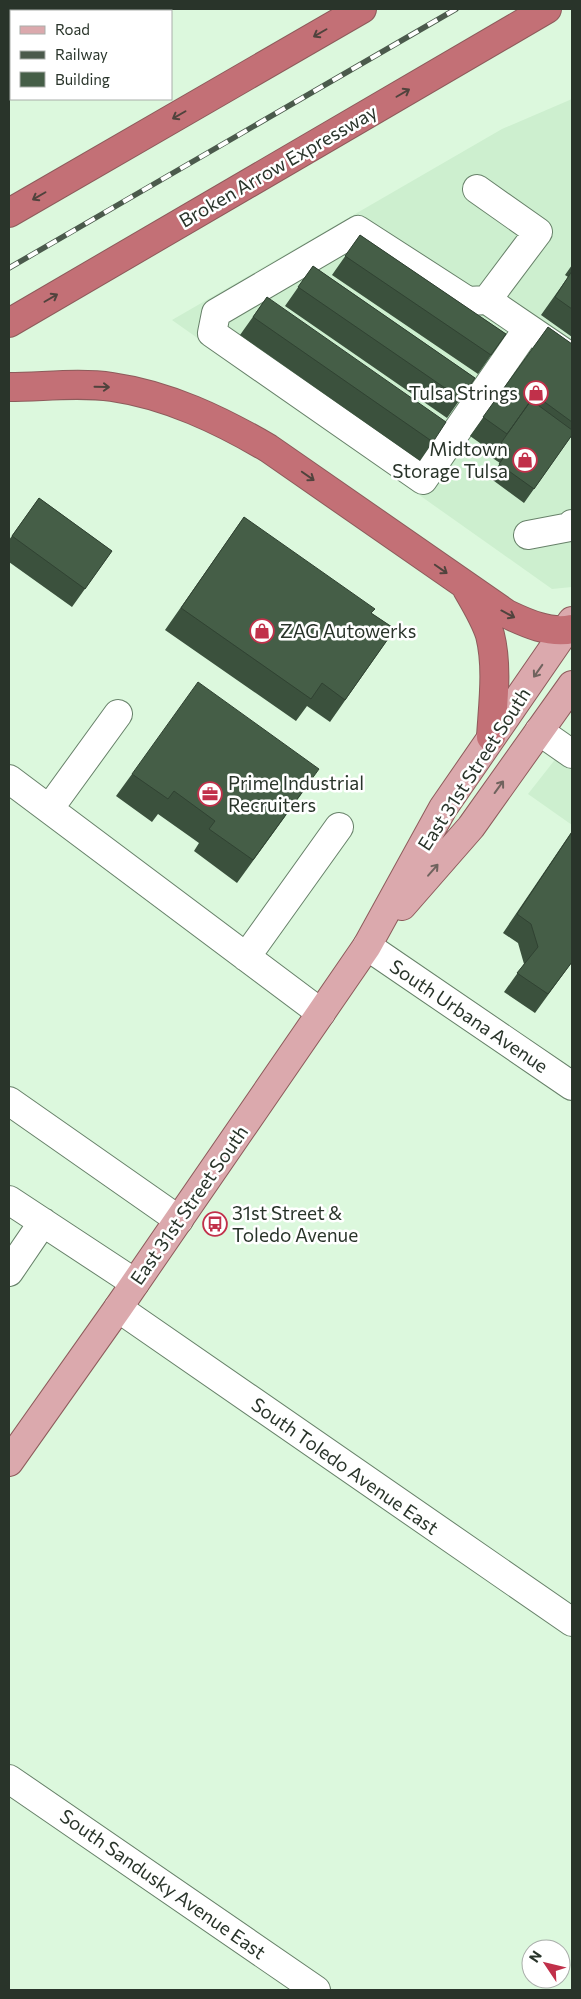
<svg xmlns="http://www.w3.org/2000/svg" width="581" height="1999" font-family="Commissioner,sans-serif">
<rect width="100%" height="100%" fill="#dcf8dd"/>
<path fill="#cdefcf" d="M572,99v488l-20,2 -380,-269 330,-191z
M572,738v87l-44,-31z"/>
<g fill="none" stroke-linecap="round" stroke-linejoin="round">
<g stroke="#678169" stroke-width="30">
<path id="minor" d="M477,189l61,43 -51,68
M528,328l-105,152 -211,-147 4,-20 142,-83 110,71 19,-1 85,58
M528,535l42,-8 2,-3
M539,731l33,23
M9,779l312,234
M49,809l69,-95
M367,946l205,140
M246,957l93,-130
M9,1101l170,119
M9,1200l126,83
M9,1272l34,-50
M118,1308l454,314
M9,1779l307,211"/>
</g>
<g stroke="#8d5b5b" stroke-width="30">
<path id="major" d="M402,906l69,-79 101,-142
M9,1462l109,-154 249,-362 76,-138 129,-187"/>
</g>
<g stroke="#8d5b5b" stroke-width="30">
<path id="highway" d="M9,213l353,-204
M9,323l538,-314
M9,387c33,0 70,-5 103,0 56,8 108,33 156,61l239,166c19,9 43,20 65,15
M467,589c8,14 18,30 23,46 8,32 3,69 1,102"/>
</g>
<use href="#minor" stroke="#fff" stroke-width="28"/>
<use href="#major" stroke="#dba9ad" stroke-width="28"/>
<use href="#highway" stroke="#c37076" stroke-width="28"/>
<g stroke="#4b5a4c" stroke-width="5.5">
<path id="rail" d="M9,268l447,-259"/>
</g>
<use href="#rail" stroke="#fff" stroke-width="4" stroke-dasharray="11" stroke-linecap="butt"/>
</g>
<path fill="#3b513d" d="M360,235l146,99 -28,40 -146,-99z
M572,265v72l-31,-22 27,-38 -3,-2z
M313,266l162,112 -28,40 -162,-112z
M267,297l166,145 -13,19 -180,-126z
M548,327l24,17v91l-48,68 -34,-25 10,-15 -9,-6 3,-4 -24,-17z
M39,498l73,53 -40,56 -63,-45v-22z
M244,517l127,96 24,16 -65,93 -23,-16 -11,15 -131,-91z
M132,774l171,18 -66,91 -43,-32 5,-8 -41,-29 -6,8 -36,-26z
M572,831v131l-37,51 -31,-21 20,-28 -6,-21 -15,-10z"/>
<path fill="#455e47" stroke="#304232" d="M360,235l146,99 -15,21 -146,-99z
M313,266l162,112 -14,21 -163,-112z
M572,271v38l-17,-12z
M267,297l179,125 -13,20 -180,-125z
M548,327l24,17v78l-37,-27 -28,39 -24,-17z
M531,400l41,30v5l-38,54 -35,-25 11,-15 -9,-6z
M39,498l73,53 -27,38 -73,-53z
M244,517l131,92 -4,4 24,16 -50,71 -23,-17 -11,16 -130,-91z
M198,682l121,87 -66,91 -44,-31 6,-8 -41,-30 -6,8 -36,-25z
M572,832v130l-24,32 -31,-21 21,-26 -7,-23 -14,-10z"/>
<defs><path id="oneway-shaft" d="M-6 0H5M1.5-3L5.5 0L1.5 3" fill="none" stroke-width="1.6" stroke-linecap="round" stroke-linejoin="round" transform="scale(1.25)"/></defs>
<g stroke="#50433d">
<use href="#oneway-shaft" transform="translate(320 33) rotate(150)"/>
<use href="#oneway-shaft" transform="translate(403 93) rotate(-30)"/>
<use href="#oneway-shaft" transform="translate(179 115) rotate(150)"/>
<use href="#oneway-shaft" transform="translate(39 196) rotate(150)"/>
<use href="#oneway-shaft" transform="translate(51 298) rotate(-30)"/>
<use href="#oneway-shaft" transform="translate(102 387) rotate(1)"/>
<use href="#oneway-shaft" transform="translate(308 476) rotate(35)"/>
<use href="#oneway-shaft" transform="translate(441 569) rotate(35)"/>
<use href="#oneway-shaft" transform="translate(508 614) rotate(28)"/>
</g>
<g stroke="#70635e">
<use href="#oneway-shaft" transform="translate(538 671) rotate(125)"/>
<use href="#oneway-shaft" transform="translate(499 787) rotate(-54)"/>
<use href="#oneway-shaft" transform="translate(433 870) rotate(-49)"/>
</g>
<defs>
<g id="shop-ring" transform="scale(1.25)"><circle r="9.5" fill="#fff" stroke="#c1304a" stroke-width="1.5"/><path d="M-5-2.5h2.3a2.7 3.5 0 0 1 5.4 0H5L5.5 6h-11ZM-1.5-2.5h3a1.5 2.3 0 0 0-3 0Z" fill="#c1304a"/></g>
<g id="office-ring" transform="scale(1.25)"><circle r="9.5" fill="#fff" stroke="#c1304a" stroke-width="1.5"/><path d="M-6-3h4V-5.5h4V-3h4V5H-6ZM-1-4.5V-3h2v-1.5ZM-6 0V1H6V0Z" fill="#c1304a"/></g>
<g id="bus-ring" transform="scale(1.25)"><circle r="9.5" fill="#fff" stroke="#c1304a" stroke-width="1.5"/><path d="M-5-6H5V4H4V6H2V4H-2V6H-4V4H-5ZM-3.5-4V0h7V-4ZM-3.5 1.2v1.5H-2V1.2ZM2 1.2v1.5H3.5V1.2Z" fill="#c1304a"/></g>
</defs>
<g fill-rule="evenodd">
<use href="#shop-ring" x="536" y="393"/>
<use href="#shop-ring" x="525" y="460"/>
<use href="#shop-ring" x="262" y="631"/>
<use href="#office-ring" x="210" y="794"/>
<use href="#bus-ring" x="215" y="1224"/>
</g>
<g text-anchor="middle" stroke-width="5" stroke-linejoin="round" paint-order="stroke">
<g font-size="19" fill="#29342a" stroke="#fff">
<text transform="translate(278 166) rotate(-30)" y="7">Broken Arrow Expressway</text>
<text transform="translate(474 769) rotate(-57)" y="7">East 31st Street South</text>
<text transform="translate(469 1016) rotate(34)" y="7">South Urbana Avenue</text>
<text transform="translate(189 1205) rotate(-55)" y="7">East 31st Street South</text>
<text transform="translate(345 1466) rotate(35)" y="7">South Toledo Avenue East</text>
<text transform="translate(163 1884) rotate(35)" y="7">South Sandusky Avenue East</text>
</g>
<g font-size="19" fill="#29342a" stroke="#fff" text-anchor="start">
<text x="518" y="400" text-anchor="end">Tulsa Strings</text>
<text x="508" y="456" text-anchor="end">Midtown<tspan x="508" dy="22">Storage Tulsa</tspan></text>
<text x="280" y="638">ZAG Autowerks</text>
<text x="228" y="790">Prime Industrial<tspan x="228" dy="22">Recruiters</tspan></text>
<text x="232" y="1220">31st Street &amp;<tspan x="232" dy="22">Toledo Avenue</tspan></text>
</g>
</g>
<rect width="581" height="1999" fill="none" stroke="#29342a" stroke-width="20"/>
<rect x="10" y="10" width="162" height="90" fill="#ffffff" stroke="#a9aeaa"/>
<rect x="20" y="26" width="25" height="8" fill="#dba9ad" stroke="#a9aeaa"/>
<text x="55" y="35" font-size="15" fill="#29342a">Road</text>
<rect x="20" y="51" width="25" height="8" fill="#4b5a4c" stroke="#a9aeaa"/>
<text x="55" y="60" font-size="15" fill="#29342a">Railway</text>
<rect x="20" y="72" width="25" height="15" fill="#455e47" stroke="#a9aeaa"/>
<text x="55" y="85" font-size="15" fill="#29342a">Building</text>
<g transform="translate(546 1964) rotate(305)"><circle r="24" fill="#ffffff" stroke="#a9aeaa"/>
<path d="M0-4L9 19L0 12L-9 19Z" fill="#c1304a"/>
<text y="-8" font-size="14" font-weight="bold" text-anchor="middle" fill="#29342a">N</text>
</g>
</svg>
